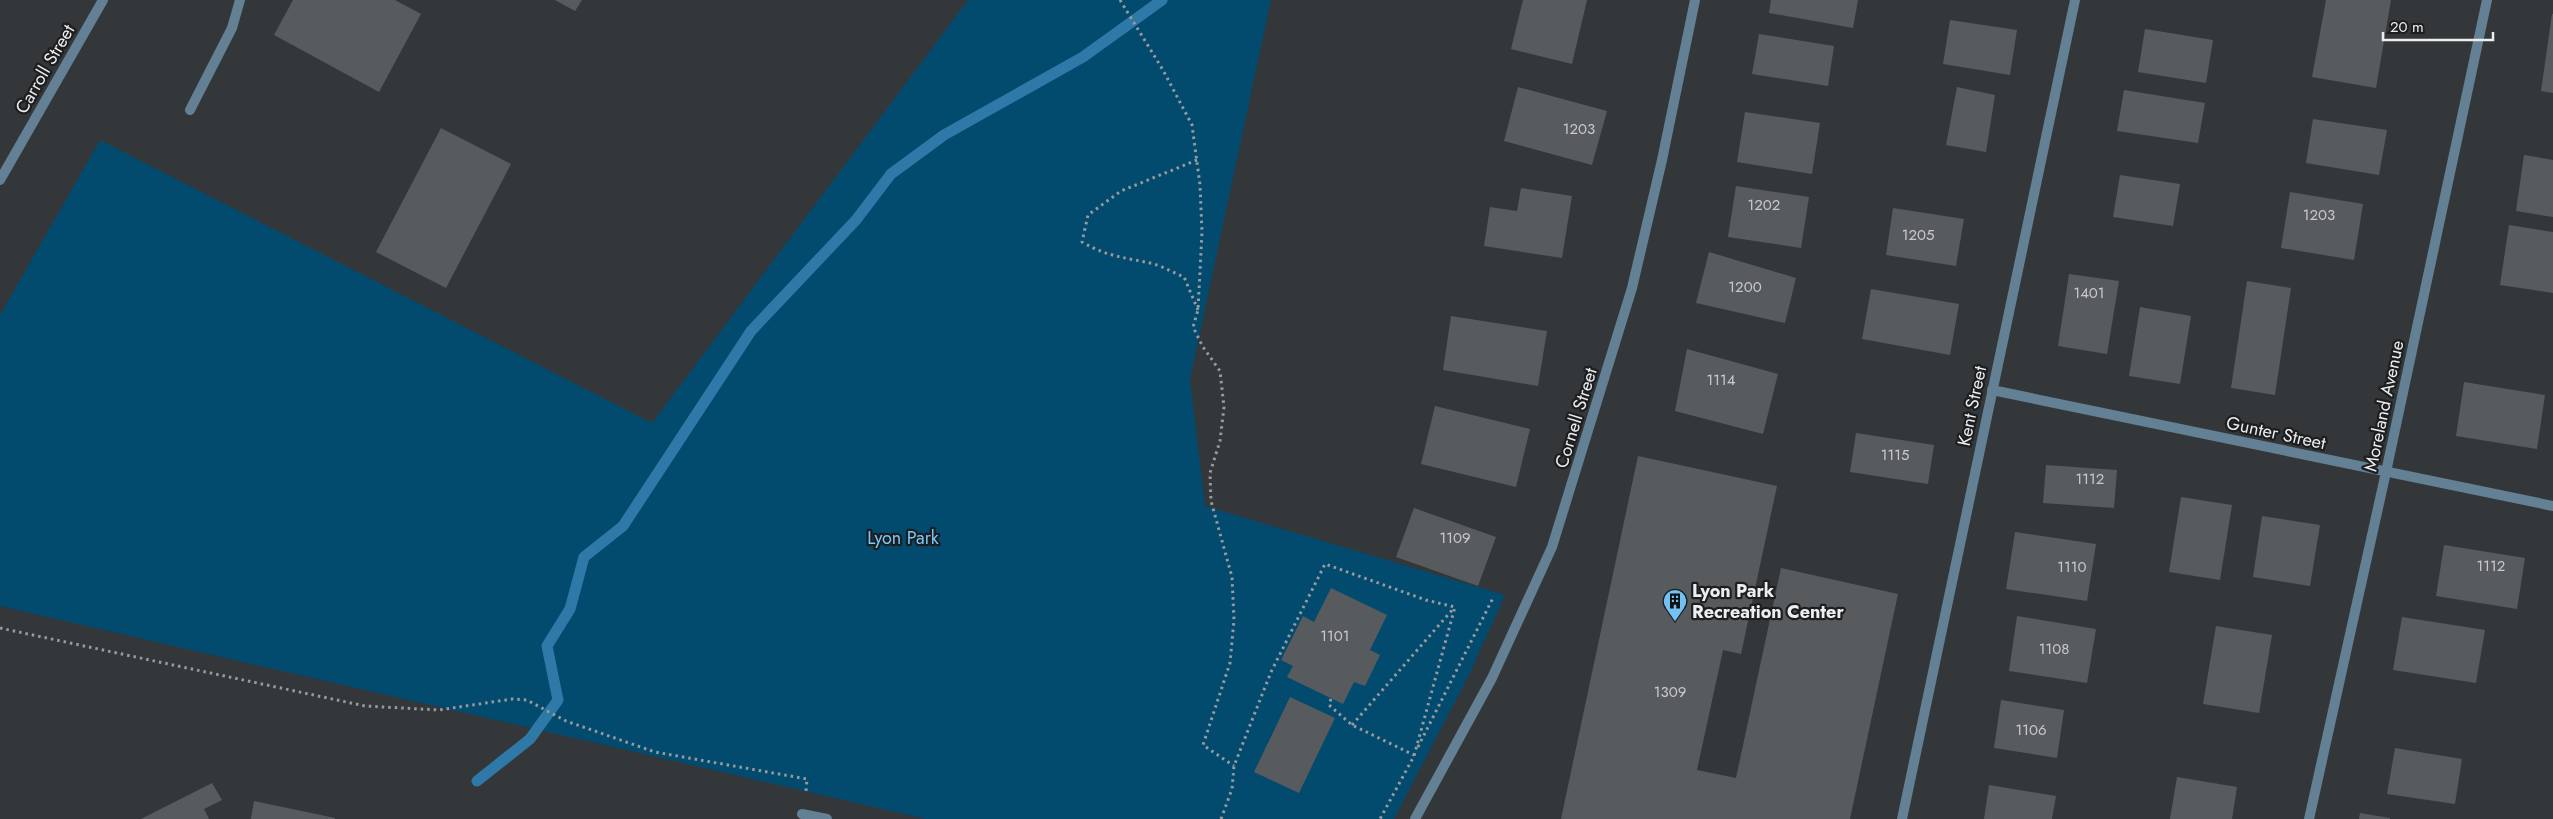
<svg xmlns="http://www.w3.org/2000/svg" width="2553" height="819" font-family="Jost,sans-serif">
<rect width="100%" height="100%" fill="#343739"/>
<path fill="#034a6f" d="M968,0h303l-81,379 15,127 300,89 -35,78 -76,146h-468l-926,-213v-291l100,-175 552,283z"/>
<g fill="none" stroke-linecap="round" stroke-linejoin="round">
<path stroke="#2e79a7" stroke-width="11" d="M477,781l53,-42 28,-39 -11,-54 23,-37 14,-52 39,-31 128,-195 105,-111 35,-46 53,-39 139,-78 79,-57"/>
</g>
<path fill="#585b5e" d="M293,0h102l26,14 -42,78 -105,-57z
M555,0h27l-7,11z
M1523,0h64l-15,64 -61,-15z
M1771,0h87l-5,28 -84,-15z
M2326,0h65l-15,88 -64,-11z
M2552,14h1v79l-12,-2z
M1950,20l67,10 -7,45 -67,-11z
M2145,29l68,11 -7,43 -68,-11z
M1759,34l75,12 -6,40 -76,-12z
M1518,87l89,24 -15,54 -88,-24z
M1957,87l38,8 -9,57 -40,-7z
M2124,90l81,13 -7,40 -81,-12z
M1745,112l75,11 -8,51 -75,-12z
M2313,119l74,11 -8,45 -73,-12z
M441,128l70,36 -65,124 -70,-36z
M2524,155l29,5v57l-37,-6z
M2120,175l60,9 -7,42 -60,-9z
M1736,186l73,11 -8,51 -73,-11z
M1521,188l51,8 -10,62 -78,-12 6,-39 27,4z
M2290,192l73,12 -9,56 -73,-12z
M1893,208l71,11 -8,47 -70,-11z
M2509,225l44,7v61l-53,-8z
M1709,252l87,26 -11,45 -89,-20z
M2069,274l50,7 -12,73 -49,-8z
M2247,281l44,7 -16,107 -44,-7z
M1871,289l88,15 -9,51 -88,-16z
M2140,307l51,9 -11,68 -51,-8z
M1451,316l96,15 -9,55 -95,-16z
M1687,349l91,25 -15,60 -88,-23z
M2464,382l81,13 -8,54 -81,-13z
M1435,406l95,23 -14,58 -95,-23z
M1856,433l78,12 -6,39 -78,-12z
M1638,456l139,30 -36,168 -18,-4 -26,120 39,8 45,-210 117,26 -48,225h-289z
M2046,465l71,5 -3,38 -71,-5z
M2181,497l51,8 -12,75 -51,-8z
M1414,508l82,29 -18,49 -82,-29z
M2262,516l58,9 -10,61 -57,-9z
M2015,532l81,12 -9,57 -81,-12z
M2444,545l81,13 -8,51 -81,-13z
M1331,588l56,27 -17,35 10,5 -15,31 -11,-4 -11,22 -56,-27 6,-11 -12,-6 22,-44 11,6z
M2017,616l79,13 -9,54 -78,-12z
M2402,617l83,13 -9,53 -83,-13z
M2216,626l56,9 -13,78 -56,-9z
M1290,697l45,21 -36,75 -45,-21z
M2001,700l63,10 -7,48 -63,-10z
M2395,748l67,11 -7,45 -68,-10z
M2177,777l60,10 -5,32h-62z
M212,783l10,17 -18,9 5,10h-68z
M1989,785l67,11 -4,23h-68z
M254,801l81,17v1h-84z
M2360,813l30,5v1h-31z"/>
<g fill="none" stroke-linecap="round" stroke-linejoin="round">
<path stroke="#989a9c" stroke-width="3" stroke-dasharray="2.5 4" stroke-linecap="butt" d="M1120,0l43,70 29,55 8,60 2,47 -4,78 -5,17 10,20 17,24 4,36 -4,34 -10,32 1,28 21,76 2,43 -4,43 -27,82 31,21
M1197,160l-76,31 -33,24 -6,27c28,16 43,15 72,22 10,3 20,9 30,13l14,33
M0,628l365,78 74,4 73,-11 15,1 39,21 89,31 152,27 -1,12
M1331,699l-2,6 23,20 62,30
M1352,725l101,-116
M1418,747l76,-151
M1221,819l11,-30 2,-23 37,-94 54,-108 101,36 29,7 -41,149 -34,63"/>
<path stroke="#638095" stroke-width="10" d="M190,110l42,-82 8,-28"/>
<path stroke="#638095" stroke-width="10" d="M0,180l103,-180
M1992,390l561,116
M802,814l25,5
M1415,819l77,-141 60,-131 80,-259 30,-128 33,-160
M2309,819l77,-347 101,-472"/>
<path stroke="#638095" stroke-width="10" d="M1902,819l173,-819"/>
</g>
<defs>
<g id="building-pin" transform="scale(1.25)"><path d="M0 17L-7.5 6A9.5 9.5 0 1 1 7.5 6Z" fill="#72c1f5" stroke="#1c1e1f"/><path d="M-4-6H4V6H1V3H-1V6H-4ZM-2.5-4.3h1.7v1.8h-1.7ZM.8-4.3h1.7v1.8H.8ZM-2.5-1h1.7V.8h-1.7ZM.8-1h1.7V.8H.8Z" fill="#111"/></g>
</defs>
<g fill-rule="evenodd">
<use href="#building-pin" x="1675" y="601"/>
</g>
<g text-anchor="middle" stroke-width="4.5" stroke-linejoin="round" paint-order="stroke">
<g font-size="15" fill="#c7c9cc">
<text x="1579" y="134">1203</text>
<text x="1764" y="210">1202</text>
<text x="2319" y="220">1203</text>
<text x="1918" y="240">1205</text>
<text x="1745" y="292">1200</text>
<text x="2089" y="298">1401</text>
<text x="1721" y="385">1114</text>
<text x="1895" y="460">1115</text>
<text x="2090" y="484">1112</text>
<text x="1455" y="543">1109</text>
<text x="2491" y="571">1112</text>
<text x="2072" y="572">1110</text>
<text x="1335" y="641">1101</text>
<text x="2054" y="654">1108</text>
<text x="1670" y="697">1309</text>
<text x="2031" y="735">1106</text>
</g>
<g font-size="18" fill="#eceef0" stroke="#1c1e1f">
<text transform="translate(45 69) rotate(-60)" y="6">Carroll Street</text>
<text transform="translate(1972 406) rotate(-78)" y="6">Kent Street</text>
<text transform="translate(2384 406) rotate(-78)" y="6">Moreland Avenue</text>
<text transform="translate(1576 418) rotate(-73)" y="6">Cornell Street</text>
<text transform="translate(2276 433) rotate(12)" y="6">Gunter Street</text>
</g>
<g font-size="18" fill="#7bc7fb" stroke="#1c1e1f">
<text x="903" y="544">Lyon Park</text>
</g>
<g font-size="18" font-weight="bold" fill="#eceef0" stroke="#1c1e1f" text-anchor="start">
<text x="1692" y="597">Lyon Park<tspan x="1692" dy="21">Recreation Center</tspan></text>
</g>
</g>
<path d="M2383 32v8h110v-8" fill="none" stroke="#eceef0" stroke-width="2.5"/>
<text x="2390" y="32" font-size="15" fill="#eceef0" stroke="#1c1e1f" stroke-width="4" paint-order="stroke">20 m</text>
</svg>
